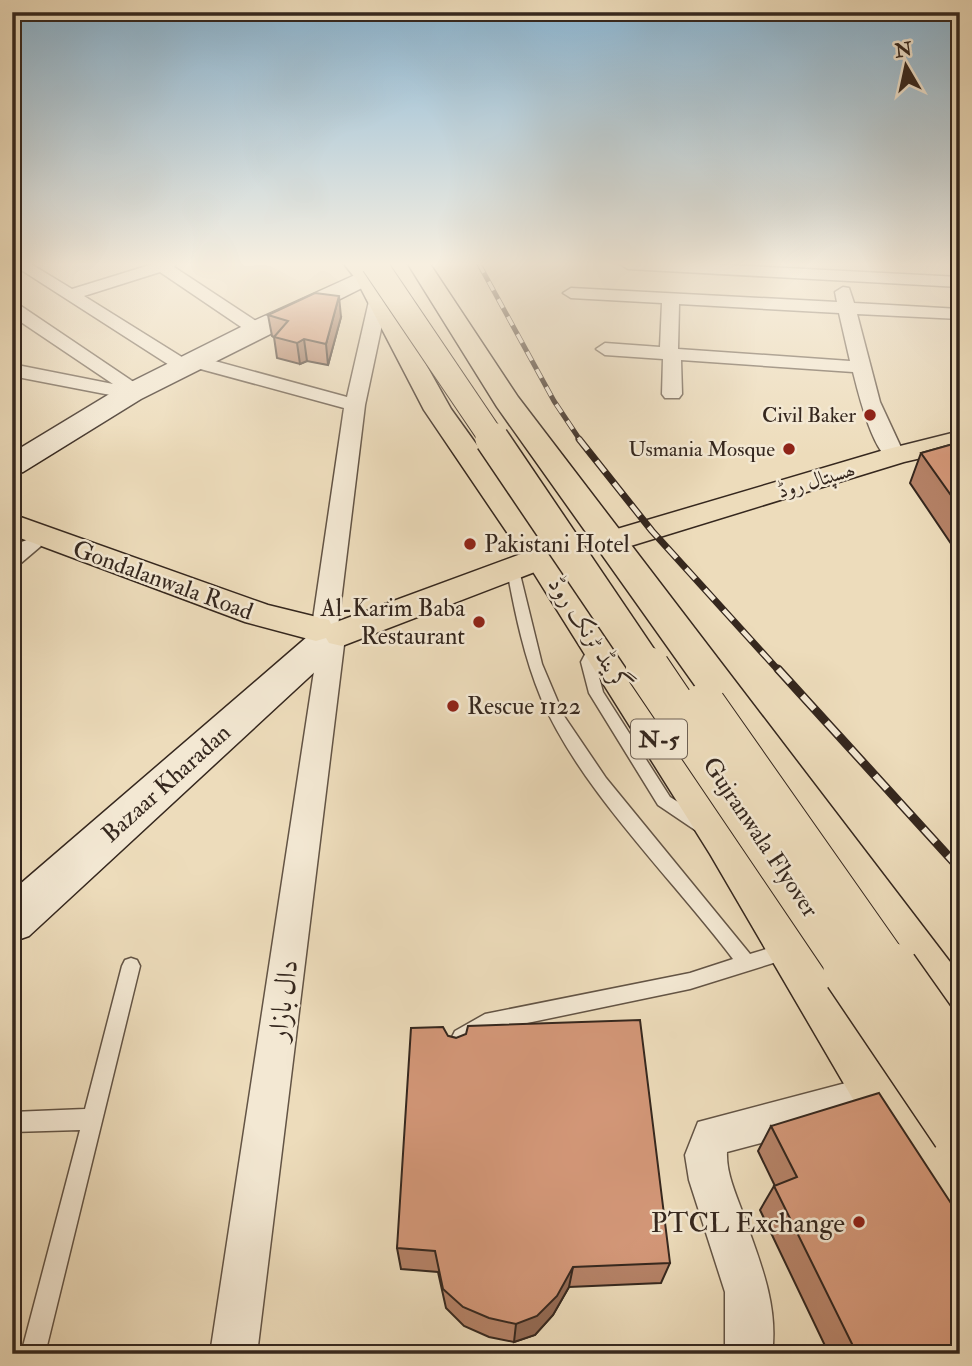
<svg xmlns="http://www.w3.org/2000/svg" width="972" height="1366" font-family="'IM FELL Double Pica',Amiri,serif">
<rect width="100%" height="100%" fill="#eddcbb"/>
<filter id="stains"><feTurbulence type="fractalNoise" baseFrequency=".00286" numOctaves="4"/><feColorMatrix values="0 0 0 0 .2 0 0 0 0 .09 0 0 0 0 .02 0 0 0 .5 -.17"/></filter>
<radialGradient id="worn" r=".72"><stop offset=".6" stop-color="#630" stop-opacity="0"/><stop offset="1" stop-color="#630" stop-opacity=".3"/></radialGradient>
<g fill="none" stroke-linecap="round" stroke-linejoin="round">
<g stroke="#635445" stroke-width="3">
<path id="lane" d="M513,566l6,4 23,94 22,52 42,62 144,176 36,-11 6,2 3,6 -3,6 -6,2 -96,30 -201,42 -27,15 -7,-3 -3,-6 3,-6 30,-17 205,-41 43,-14c-61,-81 -152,-168 -192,-261 -17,-41 -26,-85 -34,-128z
M596,641l7,5 -8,16 8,30 67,105 37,23 2,5 -2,5 -6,1 -6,-1 -37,-25 -69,-112 -8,-31 10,-19z
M131,958l6,2 3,6 -95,388h-24l59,-224 -68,2v-20l73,-3 37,-143 3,-6z"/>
</g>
<g stroke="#635445" stroke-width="3">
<path id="street" d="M12,264h19l41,25 81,-25h23l-2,3 88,58 3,4 -3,4h-12l-90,-61 -76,24 101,63 8,-4 154,42 22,-96 9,-5 6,1 3,4 -22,104 -27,221 -4,6 -9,3 -9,-3 -4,-6 32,-218 -151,-41 -9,5 -7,-2z
M620,264h91l249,13v10l-332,-18z
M843,287l6,1 5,15 106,6v10l-103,-5 23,88 25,54 -3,5 -8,1c-20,-4 -36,-70 -41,-90l-172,-12 1,34 -3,4h-14l-3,-4 1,-35 -58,-4 -9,-6 9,-6 55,4 2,-44 -91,-5 -8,-5 8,-5 266,14 -2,-10zM679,304l160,9 11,48 -172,-12z
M12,303l6,1 129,87 -3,4 -13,4 -119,-23v-12l101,20 -101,-68z
M29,539l9,2 3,5 -20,17 -9,2v-19z
M331,636l10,3 3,6 -87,709h-47l108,-709 3,-6z
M880,1074l14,6 6,14 -6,14 -167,44c-1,20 8,40 15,59 16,46 37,92 30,143h-47v-62l-36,-112 -4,-25 13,-33z"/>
</g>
<g stroke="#35271e" stroke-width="3">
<path id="secondary" d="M366,270l11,7 -3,5 -233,117 -118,73 -11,3v-22l109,-66 126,-63z
M320,633l13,4 6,9 -6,9 -304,281 -17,6v-51l295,-254z"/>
</g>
<g stroke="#35271e" stroke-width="3">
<path id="primary" d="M960,431v18l-56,13 -280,86 -12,3 -12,-3 -4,-7 4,-7 284,-84z
M12,514l256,91 61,15 2,4 198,-73 12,-3 12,3 5,7 -5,7 -211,81 -13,-3 -3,-5 -10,3 -71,-19 -233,-87z"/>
</g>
<g stroke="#35271e" stroke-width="3">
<path id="highway" d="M344,264h23l10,13 74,132 102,142 189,277 218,337v82l-21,-9 -78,-125 -151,-259 -185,-295 -101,-149 -68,-131z
M408,264h22l88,133 442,578v65l-18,-7 -445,-626z"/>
</g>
<use href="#lane" fill="#f3e8d3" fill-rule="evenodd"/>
<use href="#street" fill="#f3e8d3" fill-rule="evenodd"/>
<use href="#secondary" fill="#f3e8d3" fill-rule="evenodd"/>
<use href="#primary" fill="#eddcbb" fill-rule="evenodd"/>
<use href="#highway" fill="#eddcbb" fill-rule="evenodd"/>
<g stroke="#35271e" stroke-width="5">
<path id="rail-far2" d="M479,264l75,137 26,39"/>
</g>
<g stroke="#35271e" stroke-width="7">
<path id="rail-far1" d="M579,439l73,92 127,140"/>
</g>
<g stroke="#35271e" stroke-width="9">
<path id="rail" d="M778,669l182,200"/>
</g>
<use href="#rail-far2" stroke="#f3e8d3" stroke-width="3.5" stroke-dasharray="10" stroke-linecap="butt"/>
<use href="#rail-far1" stroke="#f3e8d3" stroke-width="4.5" stroke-dasharray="14" stroke-linecap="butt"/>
<use href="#rail" stroke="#f3e8d3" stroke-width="6" stroke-dasharray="18" stroke-linecap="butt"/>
<g stroke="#35271e" stroke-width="27" stroke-linecap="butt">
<path id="primary-bridge-far3" d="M374,264l119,176"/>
</g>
<g stroke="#35271e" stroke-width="36" stroke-linecap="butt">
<path id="primary-bridge-far2" d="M492,439l157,232"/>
</g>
<g stroke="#35271e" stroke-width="46" stroke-linecap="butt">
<path id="primary-bridge-far1" d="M648,669l205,303
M704,706l187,266"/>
</g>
<g stroke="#35271e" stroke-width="60" stroke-linecap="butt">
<path id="primary-bridge" d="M852,971l108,160
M890,971l70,99"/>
</g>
<use href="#primary-bridge-far3" stroke="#eddcbb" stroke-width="25"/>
<use href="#primary-bridge-far2" stroke="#eddcbb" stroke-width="33"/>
<use href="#primary-bridge-far1" stroke="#eddcbb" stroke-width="44"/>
<use href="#primary-bridge" stroke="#eddcbb" stroke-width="57"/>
</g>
<path fill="#b58267" stroke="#35271e" stroke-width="2" d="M268,315l73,2 -13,48 -21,-4 -7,3 -23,-6 -3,-21 -2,-1z
M960,442v115l-50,-74 11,-30z
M448,1036l8,2 214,225 -9,20 -92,4 -16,28 -18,20 -21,7 -25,-5 -25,-11 -18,-18 -8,-36 -37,-3 -4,-21z
M771,1126l189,228h-131l-69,-144 14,-24h1l-17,-35z"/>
<path fill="#946a54" stroke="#35271e" stroke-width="2" d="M339,296l2,21 -13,48 -2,-21z
M304,339l3,22 -7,3 -3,-21z
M573,1267l-4,20 -16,28 -18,20 -21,7 2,-18z"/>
<path fill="#d39778" stroke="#35271e" stroke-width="2" d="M315,293l24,3 -13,48 -22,-5 -7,4 -23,-6 14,-16 -20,-6z
M960,442v66l-39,-55z
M640,1020l30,243 -97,4 -16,29 -20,20 -21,8 -27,-6 -26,-11 -20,-18 -8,-38 -38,-3 14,-220 32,-1 5,9 8,2 10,-4 2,-8z
M879,1093l81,124v137h-103l-83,-168 23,-9 -26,-51z"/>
<linearGradient id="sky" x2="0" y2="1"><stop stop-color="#89b6d5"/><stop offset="0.58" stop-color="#f7efe0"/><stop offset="1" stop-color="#f7efe0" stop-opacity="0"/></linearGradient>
<rect width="972" height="455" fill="url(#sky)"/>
<g fill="#8f2418" stroke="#f3e8d3" stroke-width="2.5">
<circle cx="870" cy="415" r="7"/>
<circle cx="789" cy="449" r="7"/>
<circle cx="470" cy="544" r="7"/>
<circle cx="479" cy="622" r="7"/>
<circle cx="453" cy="706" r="7"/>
<circle cx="859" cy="1222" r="7"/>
</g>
<g text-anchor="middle" stroke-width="5" stroke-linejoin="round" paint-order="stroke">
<g font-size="21" fill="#35271e" stroke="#f3e8d3" text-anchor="end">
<text x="856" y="422">Civil Baker</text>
<text x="775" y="456">Usmania Mosque</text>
</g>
<g font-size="21" fill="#35271e" stroke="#f3e8d3">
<text transform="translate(816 480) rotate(-17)" y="7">ھسپتال روڈ</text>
</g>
<rect fill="#f3e8d3" stroke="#6e6154" stroke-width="2" x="631" y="719.5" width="56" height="39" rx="5"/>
<g font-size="23" font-weight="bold" fill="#35271e">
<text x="659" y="747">N-5</text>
</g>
<g font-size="24" fill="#35271e" stroke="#f3e8d3" text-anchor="start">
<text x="484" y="552">Pakistani Hotel</text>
<text x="465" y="616" text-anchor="end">Al-Karim Baba<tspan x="465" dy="28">Restaurant</tspan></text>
<text x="467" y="714">Rescue 1122</text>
</g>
<g font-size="24" fill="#35271e" stroke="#f3e8d3">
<text transform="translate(163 580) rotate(20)" y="8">Gondalanwala Road</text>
<text transform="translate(590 634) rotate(57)" y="8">گرینڈ ٹرنک روڈ</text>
<text transform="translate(166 783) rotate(-42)" y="8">Bazaar Kharadan</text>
<text transform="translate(761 837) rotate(56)" y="8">Gujranwala Flyover</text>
</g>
<g font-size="28" fill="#35271e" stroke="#f3e8d3">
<text transform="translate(282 1000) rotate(-82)" y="10">دال بازار</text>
</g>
<g font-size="28" fill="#35271e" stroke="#f3e8d3" text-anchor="end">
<text x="845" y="1232">PTCL Exchange</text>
</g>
</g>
<rect width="972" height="1366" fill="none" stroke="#eddcbb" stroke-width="42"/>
<rect x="14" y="14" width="944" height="1338" fill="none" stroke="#35271e" stroke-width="3.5"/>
<rect x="21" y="21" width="930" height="1324" fill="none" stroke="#35271e" stroke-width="2"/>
<g transform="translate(906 66) rotate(351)" stroke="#f3e8d3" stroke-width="5" paint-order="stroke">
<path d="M0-5L12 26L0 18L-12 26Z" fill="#35271e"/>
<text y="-10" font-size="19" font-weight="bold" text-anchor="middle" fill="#35271e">N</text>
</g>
<rect width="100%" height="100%" filter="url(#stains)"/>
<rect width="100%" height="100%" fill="url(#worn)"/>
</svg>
